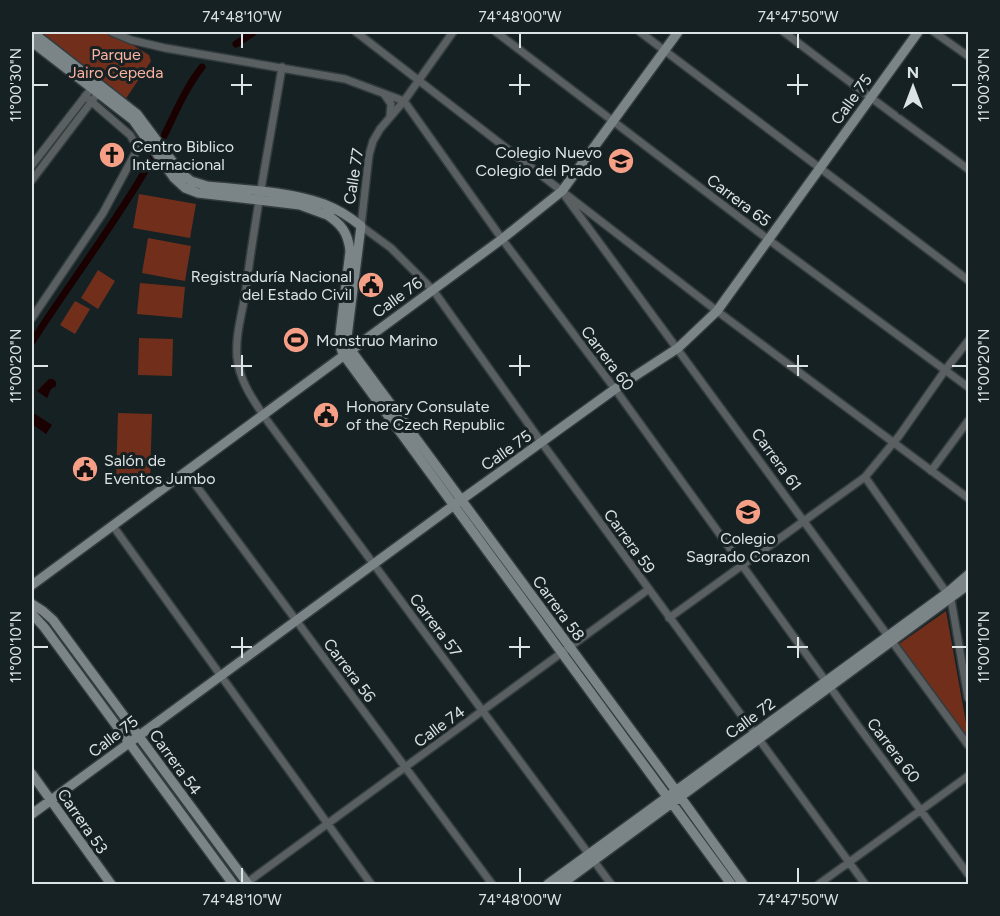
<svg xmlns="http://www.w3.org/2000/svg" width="1000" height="916" font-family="Figtree,sans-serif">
<rect width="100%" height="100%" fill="#162124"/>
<path fill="#712f1b" d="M36,32h75l38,23 2,6 -26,39z
M139,194l57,10 -6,34 -57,-10z
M148,238l43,8 -6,35 -43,-8z
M98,270l17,11 -17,28 -17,-11z
M140,283l45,4 -3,31 -45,-4z
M75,301l15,8 -15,25 -15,-9z
M139,338l34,1 -1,37 -34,-1z
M118,413l34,1 -2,69 -34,-1z
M946,611l22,123v4l-69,-94z"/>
<path fill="#1a0000" d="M286,330l22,3 -2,10 -12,4 -9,-4z
M49,379h4l3,3v4l-5,3 -4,9 -10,-7z
M32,412l20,13 -6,9 -14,-10z"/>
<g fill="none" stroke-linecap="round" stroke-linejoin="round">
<path stroke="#1a0000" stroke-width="7" d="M236,44l18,-12
M32,342c39,-61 83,-118 119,-181 18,-31 29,-66 51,-94"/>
<g stroke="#323c3f" stroke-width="10">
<path id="street" d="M112,32l19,8 34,8 180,31 59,22 98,138 113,150 246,341 107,144
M356,32l361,279 251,187
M453,32l-49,69 -24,28 -7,12 -4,14 -8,71 30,22 42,42 109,153 323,441
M496,32l273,208 199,147
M640,32l328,248
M784,32c60,46 122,92 184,137
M934,32l34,24
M282,67c-12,74 -27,147 -36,222 -3,22 -11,45 -9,68 2,23 16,43 29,62l345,465
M384,94l7,10 -1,12
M32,165l62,-80
M32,180l69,-91
M565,196l403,549
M32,318l71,-105 35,-65 -8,-13 -45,-39
M931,471l37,-50
M186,472l306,412
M865,477l86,122 17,99
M113,526l258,358
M669,618l196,-141 34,-41 47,-67 22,-28
M245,884l404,-295
M819,884l149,-108"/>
</g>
<g stroke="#323c3f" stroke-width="12">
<path id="secondary" d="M32,32l105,82 44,59 10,8 16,5c38,4 80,5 117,18 13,5 26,13 37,22
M32,42l101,78 41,58 11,10 13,5 102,12 30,11
M326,214c15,10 22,18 24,37l-11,91 4,12 388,530
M361,226l-14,111 3,12 324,439 69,96
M32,585l470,-346 60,-48 116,-159
M32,604l11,7 10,9 195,264
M32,614l12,13 189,257
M32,774l79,110
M32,814l429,-314 154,-111 63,-41 39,-37 201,-279
M548,884l399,-291 21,-18
M562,884l406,-299"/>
</g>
<use href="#street" stroke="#5a5f61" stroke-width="7"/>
<use href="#secondary" stroke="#7b8486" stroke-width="9"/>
</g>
<path fill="none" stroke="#dce3e5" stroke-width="2" d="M242,33v15M520,33v15M798,33v15M242,74v21M520,74v21M798,74v21M33,85h15M231,85h21M509,85h21M787,85h21M952,85h15M242,355v21M520,355v21M798,355v21M33,366h15M231,366h21M509,366h21M787,366h21M952,366h15M242,637v21M520,637v21M798,637v21M33,647h15M231,647h21M509,647h21M787,647h21M952,647h15M242,868v15M520,868v15M798,868v15"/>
<defs>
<g id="church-disc" transform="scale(1.35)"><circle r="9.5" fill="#f49f86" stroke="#162124"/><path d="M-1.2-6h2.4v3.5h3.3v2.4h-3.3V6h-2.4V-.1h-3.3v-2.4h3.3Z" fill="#111"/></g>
<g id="school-disc" transform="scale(1.35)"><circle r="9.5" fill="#f49f86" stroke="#162124"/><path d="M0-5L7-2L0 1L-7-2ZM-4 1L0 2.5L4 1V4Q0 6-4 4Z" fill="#111"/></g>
<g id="civic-disc" transform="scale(1.35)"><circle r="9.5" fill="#f49f86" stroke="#162124"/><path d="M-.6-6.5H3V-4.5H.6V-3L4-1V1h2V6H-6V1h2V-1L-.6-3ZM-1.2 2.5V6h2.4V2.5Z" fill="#111"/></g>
<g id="stadium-disc" transform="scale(1.35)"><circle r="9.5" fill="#f49f86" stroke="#162124"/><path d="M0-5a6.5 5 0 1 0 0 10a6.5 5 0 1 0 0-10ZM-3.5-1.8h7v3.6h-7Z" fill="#111"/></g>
</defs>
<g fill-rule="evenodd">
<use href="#church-disc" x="112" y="155"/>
<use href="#school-disc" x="621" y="161"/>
<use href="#civic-disc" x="371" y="285"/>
<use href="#stadium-disc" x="296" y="340"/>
<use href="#civic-disc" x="326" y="415"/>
<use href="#civic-disc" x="85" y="469"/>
<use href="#school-disc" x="748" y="512"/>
</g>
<g text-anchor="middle" stroke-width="6" stroke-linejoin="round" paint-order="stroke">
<g font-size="16" fill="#fab39f" stroke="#162124">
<text x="116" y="60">Parque<tspan x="116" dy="18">Jairo Cepeda</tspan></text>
</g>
<g font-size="16" fill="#dce3e5" stroke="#162124">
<text transform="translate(851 99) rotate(-54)" y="6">Calle 75</text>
<text transform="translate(353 176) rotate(-81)" y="6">Calle 77</text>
<text transform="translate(739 200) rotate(37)" y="6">Carrera 65</text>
<text transform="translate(397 297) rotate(-36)" y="6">Calle 76</text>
<text transform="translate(608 358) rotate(53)" y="6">Carrera 60</text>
<text transform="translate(506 450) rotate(-35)" y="6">Calle 75</text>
<text transform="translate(777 459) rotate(54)" y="6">Carrera 61</text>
<text transform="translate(630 541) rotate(54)" y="6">Carrera 59</text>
<text transform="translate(559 608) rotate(54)" y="6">Carrera 58</text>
<text transform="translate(436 625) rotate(53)" y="6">Carrera 57</text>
<text transform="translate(350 670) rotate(53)" y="6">Carrera 56</text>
<text transform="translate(750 718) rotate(-36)" y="6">Calle 72</text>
<text transform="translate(439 726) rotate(-36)" y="6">Calle 74</text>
<text transform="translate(113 736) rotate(-37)" y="6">Calle 75</text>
<text transform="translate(894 750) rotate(53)" y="6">Carrera 60</text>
<text transform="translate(176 762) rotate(54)" y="6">Carrera 54</text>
<text transform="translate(83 821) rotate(55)" y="6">Carrera 53</text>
</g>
<g font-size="16" fill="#dce3e5" stroke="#162124" text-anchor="start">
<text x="132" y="152">Centro Biblico<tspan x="132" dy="18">Internacional</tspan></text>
<text x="602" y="158" text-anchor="end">Colegio Nuevo<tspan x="602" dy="18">Colegio del Prado</tspan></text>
<text x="352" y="282" text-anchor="end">Registraduría Nacional<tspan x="352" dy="18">del Estado Civil</tspan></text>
<text x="316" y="346">Monstruo Marino</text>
<text x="346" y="412">Honorary Consulate<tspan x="346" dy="18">of the Czech Republic</tspan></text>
<text x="104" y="466">Salón de<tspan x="104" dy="18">Eventos Jumbo</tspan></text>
<text x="748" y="544" text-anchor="middle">Colegio<tspan x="748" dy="18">Sagrado Corazon</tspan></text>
</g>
</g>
<rect width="1000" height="916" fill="none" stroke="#162124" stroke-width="66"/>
<g transform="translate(913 87)" stroke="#162124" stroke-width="4.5" paint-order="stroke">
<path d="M0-4.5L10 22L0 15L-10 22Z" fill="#dce3e5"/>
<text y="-9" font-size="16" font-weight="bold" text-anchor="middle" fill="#dce3e5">N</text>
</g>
<rect x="33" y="33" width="934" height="850" fill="none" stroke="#dce3e5" stroke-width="2"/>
<g font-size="15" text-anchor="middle" fill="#dce3e5">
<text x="242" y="22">74°48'10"W</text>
<text x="520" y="22">74°48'00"W</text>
<text x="798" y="22">74°47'50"W</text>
<text transform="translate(16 85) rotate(-90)" y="5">11°00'30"N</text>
<text transform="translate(984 85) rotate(-90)" y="5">11°00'30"N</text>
<text transform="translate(16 366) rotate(-90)" y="5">11°00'20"N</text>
<text transform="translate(984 366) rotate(-90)" y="5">11°00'20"N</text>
<text transform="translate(16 647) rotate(-90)" y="5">11°00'10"N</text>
<text transform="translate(984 647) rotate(-90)" y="5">11°00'10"N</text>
<text x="242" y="905">74°48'10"W</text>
<text x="520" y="905">74°48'00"W</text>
<text x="798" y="905">74°47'50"W</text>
</g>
</svg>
